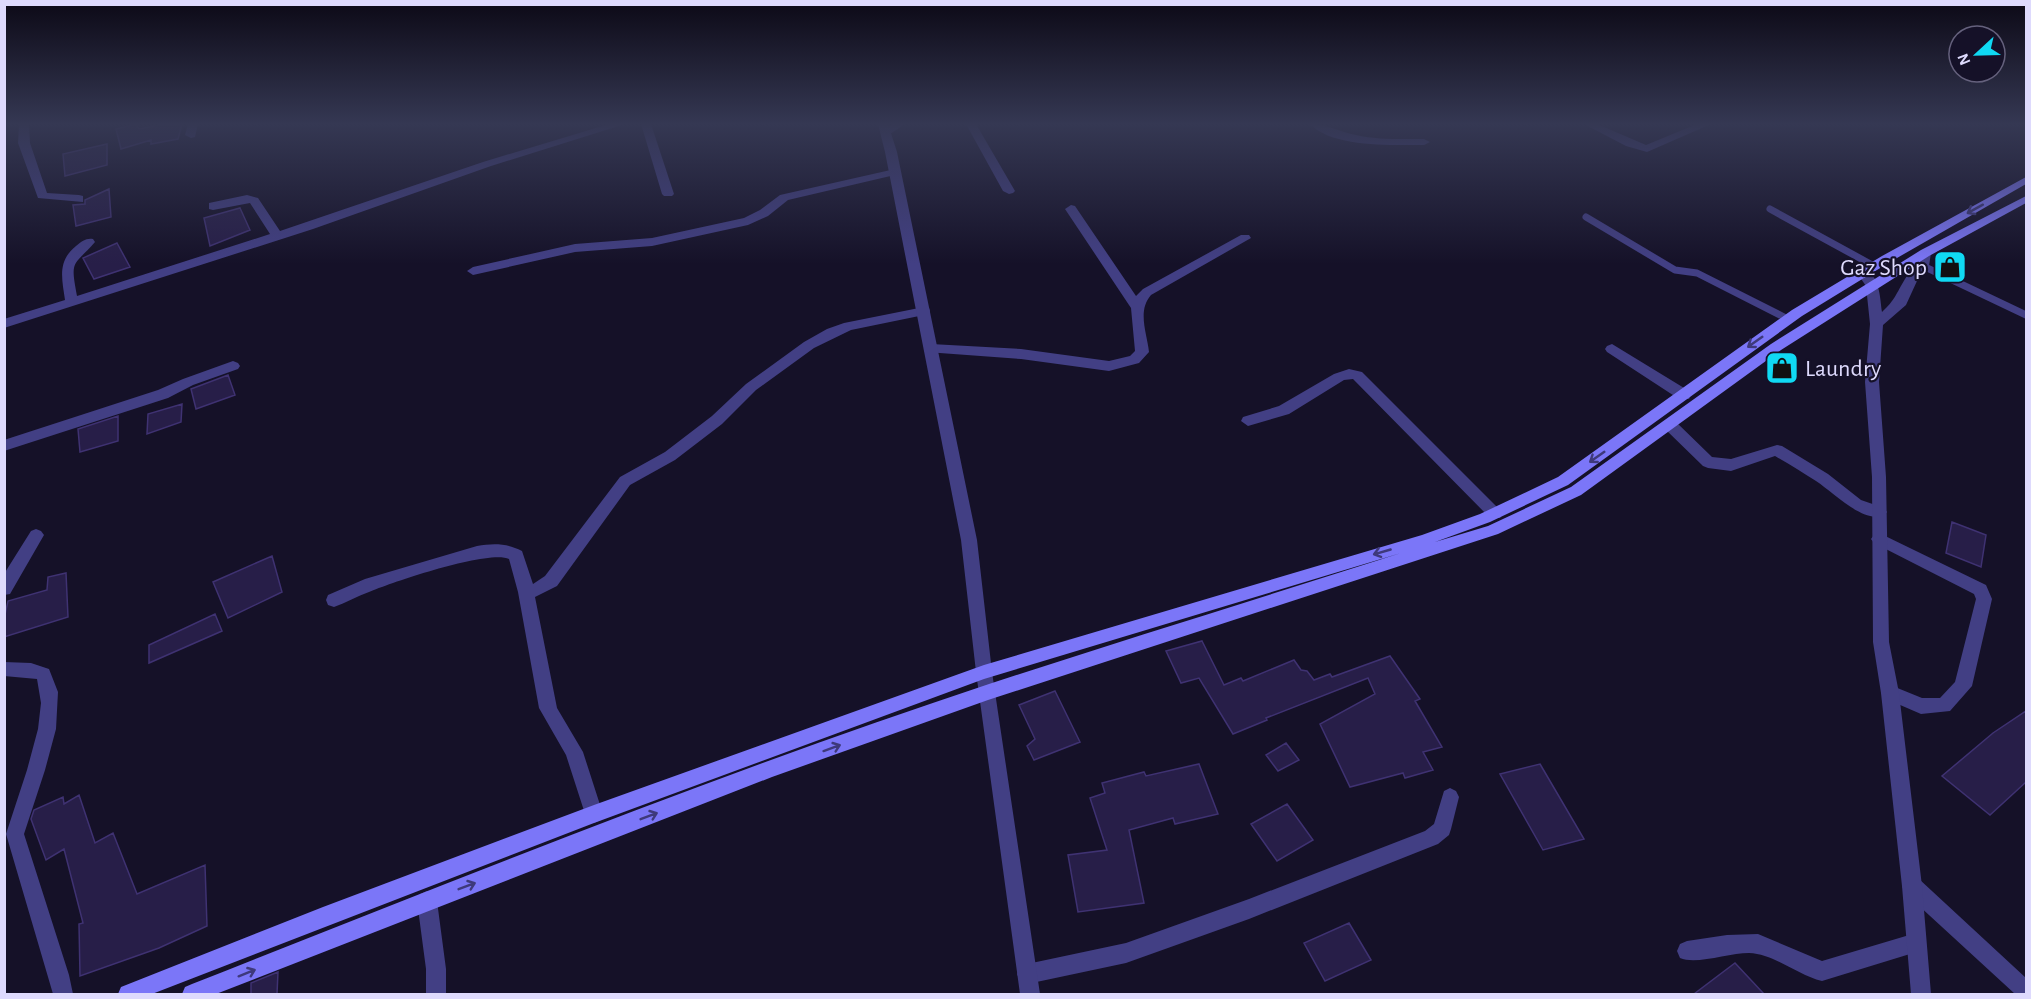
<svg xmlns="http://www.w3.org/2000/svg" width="2031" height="999" font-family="'Alegreya Sans',sans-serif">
<rect width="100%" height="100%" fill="#151128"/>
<path fill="#271e48" stroke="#3f3272" stroke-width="1.5" d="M136,124l3,5 25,-5h18l-4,15 -27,5v-4l-30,9 -5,-20z
M107,144v21l-42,11 -2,-22z
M109,189l2,28 -35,9 -3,-21 12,-1v-4z
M240,208l10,22 -40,16 -6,-28z
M117,243l13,24 -36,12 -11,-21z
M228,375l7,20 -39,14 -5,-20z
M182,404l-1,18 -34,12 1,-20z
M118,416v25l-38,11 -2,-23z
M1952,522l34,13 -5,32 -35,-14z
M272,556l10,36 -54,26 -15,-36z
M66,573l2,44 -64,20v-18l4,-18 39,-11 1,-13z
M215,614l7,17 -73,32v-18z
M1202,641l22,44 17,-7 2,3 51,-21 7,10 6,1 7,9 16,-6 2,3 58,-21 30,43 -5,2 27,46 -19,5 10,18 -28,8 -2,-5 -53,14 -30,-63 55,-30 -7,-16 -102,40 1,2 -34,14 -34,-56 -18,5 -15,-32z
M1055,691l25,51 -46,18 -7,-14 8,-7 -16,-34z
M2026,711v71l-36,33 -48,-39 51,-43z
M1286,743l13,17 -21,11 -12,-16z
M1199,764l19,50 -43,10 -2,-6 -44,12 15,73 -66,9 -10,-57 39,-5 -17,-52 15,-5 -3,-10 42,-11 2,4z
M1540,764l44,75 -41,11 -43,-76z
M79,795l16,48 18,-10 24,61 68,-29 2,61 -48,22 -79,28 -1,-52 4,-1 -19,-74 -18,11 -15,-41 3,-9 29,-13 1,7z
M1287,804l26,36 -36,21 -26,-37z
M1349,923l22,37 -46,21 -21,-38z
M1735,963l29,31h-70z
M278,972l-1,22h-26v-11z"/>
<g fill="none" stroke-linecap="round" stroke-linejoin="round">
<path stroke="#423f84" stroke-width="7" d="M1770,209l104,57
M1586,217l89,53 22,3 91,46
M1923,266l103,49"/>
<path fill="#423f84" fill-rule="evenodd" d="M19,124h10l1,19 17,50 32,2 4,1v6l-45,-4 -20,-55z
M188,124h10l-3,13 -4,1 -6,-3z
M609,124h16l-134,42 -178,63 -309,99v-9l61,-19c-3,-21 -8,-39 11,-54 6,-5 10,-8 17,-7l2,3c-22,25 -25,17 -18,54l193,-62 -20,-31 -37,7 -4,-1v-6l38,-8 11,3 22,33 203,-69z
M641,124h10l23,70 -2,2h-8l-2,-2z
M892,124h13l-15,10h-8v-4z
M966,124h10l39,67 -2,2 -4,1 -6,-3z
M1310,124c17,0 30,8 46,11 22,5 45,4 68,4l6,3 -6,3c-31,0 -91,3 -114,-21z
M1584,124h13l49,21 51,-21h14l-64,28 -21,-6z
M895,169l4,1v4l-111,26 -20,16 -20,9 -96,21 -77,6 -102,23 -6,-4 6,-4 102,-23 77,-6 92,-20 16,-8 20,-15z
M1071,205l4,1 61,90 7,-7 98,-54h8l2,3 -100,57c-14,16 -4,38 -2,57l-10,11 -30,8 -88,-12 -95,-7 -2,-3 7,-5 90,5 88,12 21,-5 5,-5 -4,-43 -66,-99z
M924,307l5,1 1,3 -1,3 -78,16 -37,18 -58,42 -34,34 -47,36 -45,25 -73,101 -22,11 22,111 26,44 20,62 -2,6 -7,3 -7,-3 -21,-65 -27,-47 -21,-116 -9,-33c-19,-10 -117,23 -140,33 -12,4 -23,11 -35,15l-6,-2 -2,-5 2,-5 37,-16 112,-33c16,-3 30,-3 45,5l11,33 12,-8 75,-99 45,-25 47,-36 34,-32 58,-42 23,-13 17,-6z
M1612,344l77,47 2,4 -2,4h-10l-72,-47 -2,-3 2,-3z
M233,361l5,2 2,3 -2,3 -45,16 -25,13 -164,53v-11l154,-50 25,-11z
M1349,369l13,3 138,138 3,4 -3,4h-10l-137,-139 -9,1 -55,34 -41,12 -7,-5 2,-4 36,-11 55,-32z
M1670,420l5,1 37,36 19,2 46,-14 5,1 46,28 33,26 23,8 3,4 -3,4c-22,7 -51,-24 -68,-35 -14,-9 -27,-17 -41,-25l-44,15 -23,-3 -5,-2 -38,-37 -2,-4z
M36,529l5,2 3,4 -34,59 -6,1v-21l27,-43z
M1879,533l107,52 6,14 -20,87 -22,25 -29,3 -37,-16 -3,-5 3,-5 6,-3 32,13h18l15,-16 21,-83 -2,-5 -100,-51 -3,-4 3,-4z
M4,662l27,1 18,6 9,23 -2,37 -11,41 -21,64 45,141 4,19h-20l-47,-160 21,-64 11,-41 3,-26 -4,-24 -33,-3z
M1450,788l6,3 3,6 -8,32 -2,6 -11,9 -189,75 -123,44 -99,21 -7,-3 -3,-7 3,-7 7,-3 99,-21 123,-44 176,-68 9,-7 10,-33z
M1912,876l7,3 107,99v16h-11l-110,-101 -3,-7 3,-7z
M427,891l7,3 3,7 9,68v25h-20v-25l-9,-68 3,-7z
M1916,933l7,3 3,7 -3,7 -101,31c-25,-6 -47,-27 -73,-28 -20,0 -53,12 -69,5l-3,-7 3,-7 7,-3 40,-6 31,-1 64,27z"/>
<path fill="#423f84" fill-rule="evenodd" d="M878,124h10l9,28 80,388 15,132 48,322h-20l-44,-322 -15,-132 -76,-388z
M1925,249l6,4 -2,13 -12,15 -11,24 -23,20 -4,57 7,95 3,165 10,51 23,193 9,108h-20l-9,-108 -21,-193 -8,-51 -1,-165 -7,-95 5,-58 -4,-38 -9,-13 6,-4c17,5 17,29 19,43 13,-12 14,-18 23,-33 6,-10 12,-13 14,-26z"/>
<path fill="#7b76f8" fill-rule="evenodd" d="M2026,177v7l-136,78 -88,54 -234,169 -78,37 -55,20 53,-16 83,-39 200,-143 150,-94 105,-54v7l-97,53 -148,94 -200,145 -83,39 -510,166 -216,77 -556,217h-34l3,-7 7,-3c264,-104 528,-211 797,-300 137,-45 275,-87 412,-131l-417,126 -390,144 -442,171h-34l3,-7 202,-80 271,-102 390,-140 438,-130 58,-21 78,-37 234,-167 90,-54z"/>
</g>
<defs><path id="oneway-shaft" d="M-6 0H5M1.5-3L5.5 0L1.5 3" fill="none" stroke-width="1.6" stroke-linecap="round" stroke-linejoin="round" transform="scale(1.5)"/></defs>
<g stroke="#3e397b">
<use href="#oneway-shaft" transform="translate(1975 209) rotate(151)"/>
<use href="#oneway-shaft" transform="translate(1755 342) rotate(145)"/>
<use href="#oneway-shaft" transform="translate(1597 457) rotate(145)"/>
<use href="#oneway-shaft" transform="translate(1382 552) rotate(164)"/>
<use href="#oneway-shaft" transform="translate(832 748) rotate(-20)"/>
<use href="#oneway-shaft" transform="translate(649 816) rotate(-21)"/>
<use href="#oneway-shaft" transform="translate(467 886) rotate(-21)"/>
<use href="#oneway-shaft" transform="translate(247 973) rotate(-22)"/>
</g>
<linearGradient id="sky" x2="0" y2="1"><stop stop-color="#0c0916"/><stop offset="0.47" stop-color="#353853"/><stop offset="1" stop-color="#353853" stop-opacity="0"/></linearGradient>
<rect width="2031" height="264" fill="url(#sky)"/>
<defs>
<g id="shop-square" transform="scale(1.725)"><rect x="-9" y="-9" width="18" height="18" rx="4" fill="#10d9f3" stroke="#151128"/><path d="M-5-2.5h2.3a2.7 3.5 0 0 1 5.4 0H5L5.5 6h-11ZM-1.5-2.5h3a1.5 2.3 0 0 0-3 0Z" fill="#111"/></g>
</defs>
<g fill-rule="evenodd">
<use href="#shop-square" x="1950" y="267"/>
<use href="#shop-square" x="1782" y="368"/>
</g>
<g text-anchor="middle" stroke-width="4.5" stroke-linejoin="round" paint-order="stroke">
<g font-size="24" fill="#dedafd" stroke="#151128" text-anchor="end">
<text x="1927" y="275">Gaz Shop</text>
<text x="1805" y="376" text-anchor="start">Laundry</text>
</g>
</g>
<rect width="2031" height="999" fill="none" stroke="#dedafd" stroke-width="12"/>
<g transform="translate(1977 54) rotate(248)"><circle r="28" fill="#151128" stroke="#65617d" stroke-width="1.5"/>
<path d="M0-4.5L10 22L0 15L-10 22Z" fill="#10d9f3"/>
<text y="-9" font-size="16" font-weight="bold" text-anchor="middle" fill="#dedafd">N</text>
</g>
</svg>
